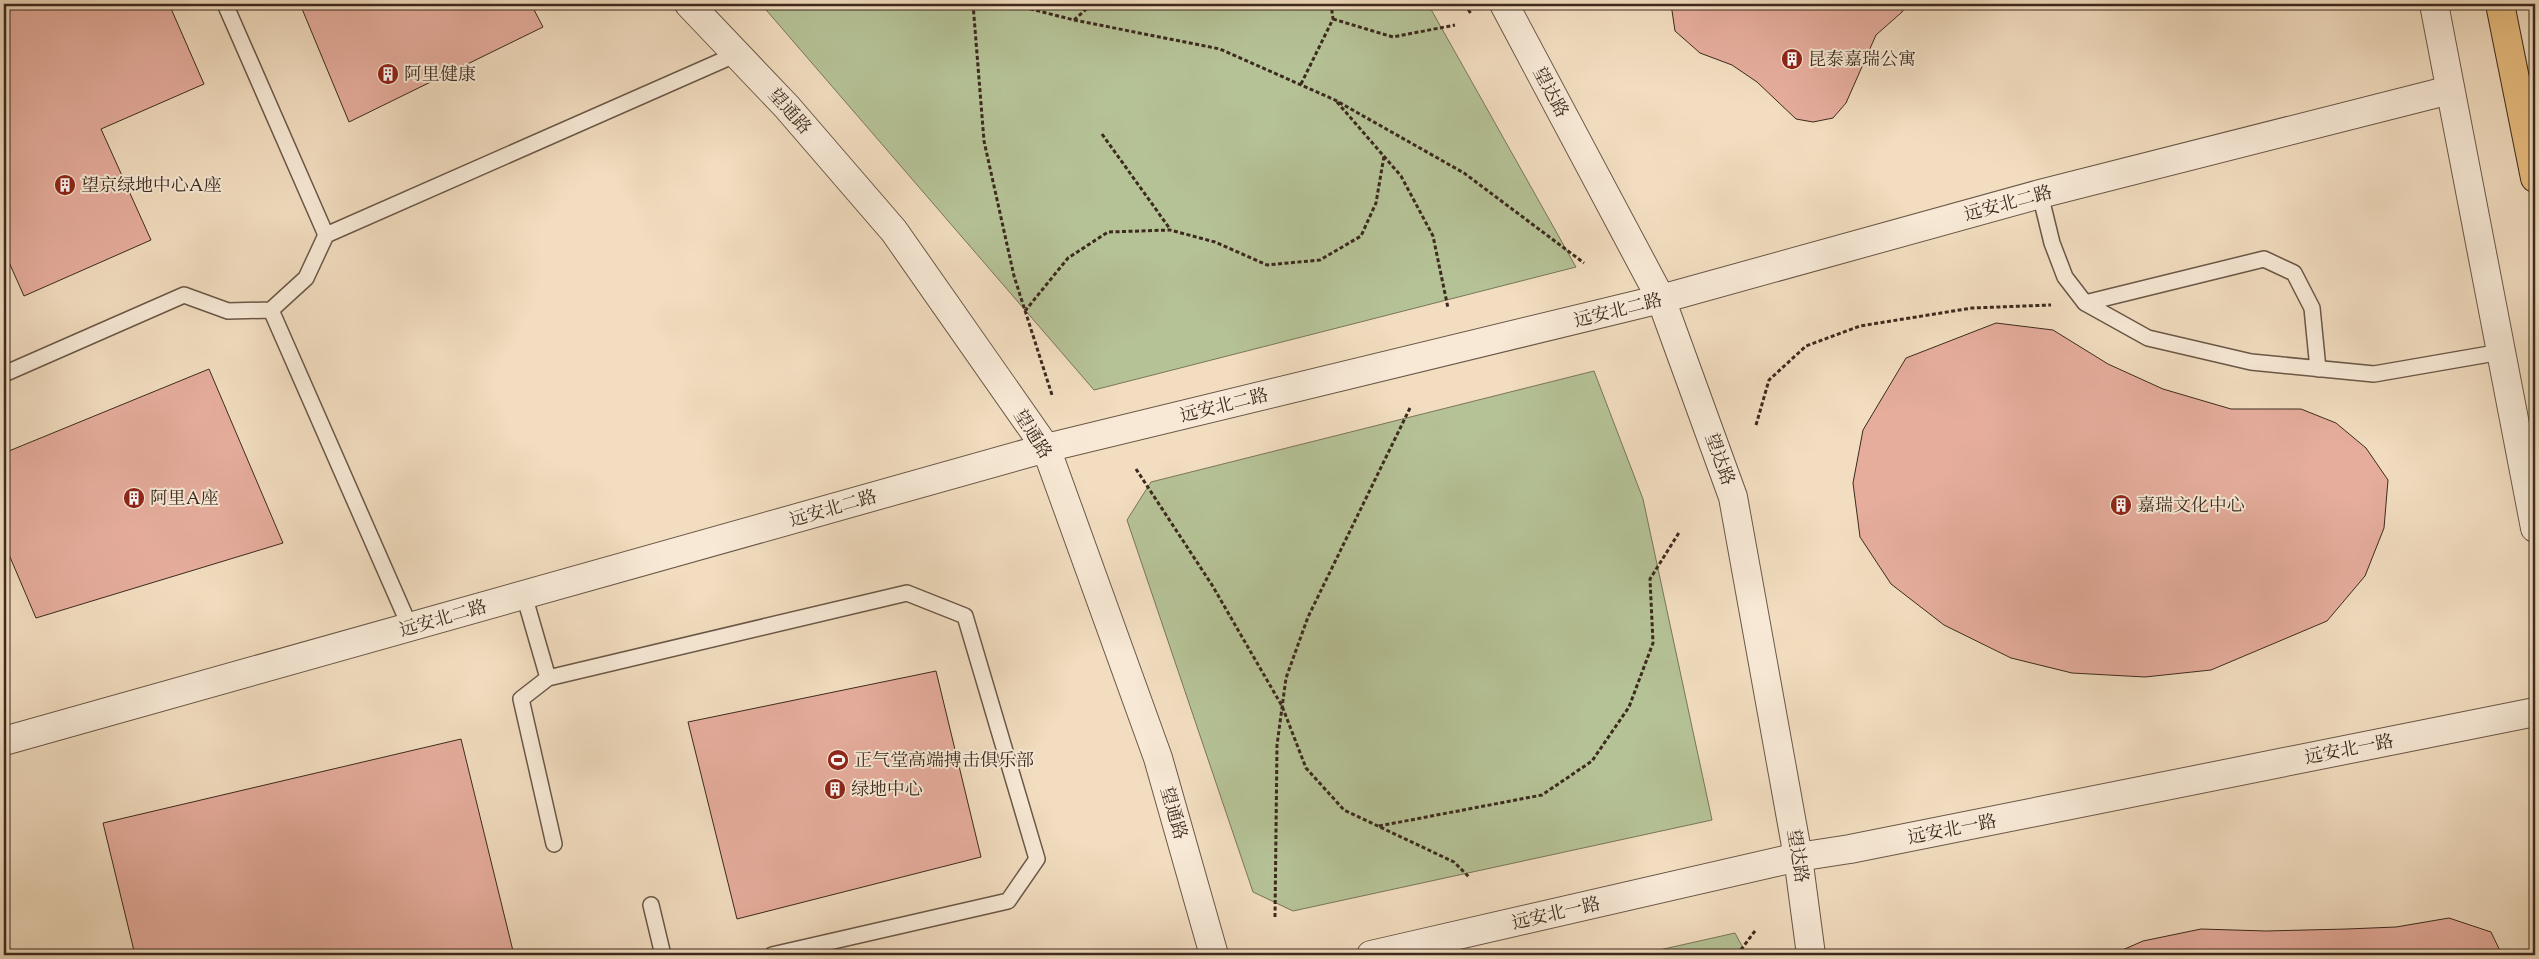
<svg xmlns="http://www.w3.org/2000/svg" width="2539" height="959" font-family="'Sorts Mill Goudy','Noto Serif SC',serif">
<rect width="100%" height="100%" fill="#f2ddc0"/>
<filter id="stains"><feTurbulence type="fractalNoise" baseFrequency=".004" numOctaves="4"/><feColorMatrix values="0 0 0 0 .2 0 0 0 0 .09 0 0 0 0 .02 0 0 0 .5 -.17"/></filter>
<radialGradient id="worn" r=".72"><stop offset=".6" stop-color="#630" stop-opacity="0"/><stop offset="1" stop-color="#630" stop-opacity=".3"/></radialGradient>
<path fill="#b5c296" stroke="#78765a" d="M761,4h667l148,263 -482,123z
M1594,371l49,128 69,321 -419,91 -40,-19 -126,-372 24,-38z
M1735,933l12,22h-110z"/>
<path fill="#e6ad9d" stroke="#3c2a1e" d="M4,4h165l35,80 -103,45 50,111 -127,56 -20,-45z
M300,4h231l12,23 -194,95z
M1671,4h236l-5,8 -26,23 -30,68 -13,15 -20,4 -17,-3 -39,-37 -25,-17 -32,-12 -25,-22z
M1996,323l57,7 55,34 55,25 68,20h70l35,14 30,25 22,32 -4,48 -19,48 -38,45 -116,49 -66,7 -73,-4 -61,-15 -67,-33 -53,-41 -31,-47 -7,-54 10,-53 43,-72z
M209,369l74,174 -247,75 -32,-75v-90z
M936,671l45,186 -244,62 -49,-197z
M461,739l53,216h-379l-32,-132z
M2449,918l42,14 11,23h-391l32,-14 58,-12 65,2 81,-2 49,-2z"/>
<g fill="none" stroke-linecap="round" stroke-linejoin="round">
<g stroke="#6a5746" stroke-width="18">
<path id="service" d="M225,4l101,231
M2040,194l12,49 13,34 20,26 63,35 103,24 123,12 127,-22
M2085,303l179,-44 30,14 18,35 6,61
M271,310l139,317
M4,374l180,-79 44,16 43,-1 35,-32 20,-43 411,-181
M524,595l24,83 -27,21 33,145
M548,678l359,-85 58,23 72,243 -29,42 -236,54
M651,905l12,50"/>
</g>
<g stroke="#6a5746" stroke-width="30">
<path id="minor" d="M689,4l98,103 107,124 152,217 112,310 56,197
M4,741l1042,-293 615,-149 379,-105 410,-104
M1371,955l427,-98 52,-8 685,-137"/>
</g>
<g stroke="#6a5746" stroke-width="30">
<path id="tertiary" d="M1504,4l157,295 72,198 65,360 13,98
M2434,4l101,524"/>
</g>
<g stroke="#3c2a1e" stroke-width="30">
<path id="primary" d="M2500,4l35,174"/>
</g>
<path stroke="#3c2a1e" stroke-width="3" stroke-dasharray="4 2.5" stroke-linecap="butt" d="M973,4l11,137 30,135 38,119
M1011,4l63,16 146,29 115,51 129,73 120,90
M1465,4l6,10
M1333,19l60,18 62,-12
M1074,20l18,-16
M1301,84l32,-65 -2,-15
M1337,102l64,74 32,60 15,72
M1102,134l68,95
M1025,311l43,-53 40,-26 62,-2 45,12 52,23 53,-5 41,-24 15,-33 8,-47
M1756,425l13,-45 37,-34 54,-20 112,-18 79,-3
M1136,469l76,116 70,121 24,62 38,42 110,52 16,16
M1379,826l163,-31 50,-34 37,-54 24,-64 -3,-64 30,-48
M1275,917l2,-172 9,-67 22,-61 102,-209
M1737,955l18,-24"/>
<use href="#service" stroke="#f7e9d6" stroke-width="15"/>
<use href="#minor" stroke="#f7e9d6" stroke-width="28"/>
<use href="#tertiary" stroke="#f7e9d6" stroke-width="28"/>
<use href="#primary" stroke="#e9be80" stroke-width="28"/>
</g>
<defs>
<g id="building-disc" transform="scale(1.125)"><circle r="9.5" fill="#8f2418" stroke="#f7e9d6"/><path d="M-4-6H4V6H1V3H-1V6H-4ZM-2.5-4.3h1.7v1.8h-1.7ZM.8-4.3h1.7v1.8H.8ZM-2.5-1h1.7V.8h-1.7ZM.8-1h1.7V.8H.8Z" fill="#fff"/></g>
<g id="stadium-disc" transform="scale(1.125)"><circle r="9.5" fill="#8f2418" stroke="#f7e9d6"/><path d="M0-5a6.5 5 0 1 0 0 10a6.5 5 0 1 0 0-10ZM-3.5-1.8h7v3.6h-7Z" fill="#fff"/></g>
</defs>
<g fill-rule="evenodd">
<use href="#building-disc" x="1792" y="59"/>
<use href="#building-disc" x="388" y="74"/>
<use href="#building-disc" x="65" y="185"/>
<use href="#building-disc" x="134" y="498"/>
<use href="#building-disc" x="2121" y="505"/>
<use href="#stadium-disc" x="838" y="760"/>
<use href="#building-disc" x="835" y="789"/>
</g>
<g text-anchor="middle" stroke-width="4" stroke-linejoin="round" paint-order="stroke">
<g font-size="18" fill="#3c2a1e" stroke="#f7e9d6" text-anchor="start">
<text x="1808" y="65">昆泰嘉瑞公寓</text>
<text x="404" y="80">阿里健康</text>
<text x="81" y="191">望京绿地中心A座</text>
<text x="150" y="504">阿里A座</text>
<text x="2137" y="511">嘉瑞文化中心</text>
<text x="854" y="766">正气堂高端搏击俱乐部</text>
<text x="851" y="795">绿地中心</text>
</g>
<g font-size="18" fill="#3c2a1e" stroke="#f7e9d6">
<text transform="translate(1551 92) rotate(62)" y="6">望达路</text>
<text transform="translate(790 111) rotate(48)" y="6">望通路</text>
<text transform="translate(2008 203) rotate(-15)" y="6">远安北二路</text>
<text transform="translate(1618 310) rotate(-14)" y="6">远安北二路</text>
<text transform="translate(1224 405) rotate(-14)" y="6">远安北二路</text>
<text transform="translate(1033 434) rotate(58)" y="6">望通路</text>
<text transform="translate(1720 459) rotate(70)" y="6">望达路</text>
<text transform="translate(833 508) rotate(-16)" y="6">远安北二路</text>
<text transform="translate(443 618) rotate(-16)" y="6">远安北二路</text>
<text transform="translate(2349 749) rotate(-11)" y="6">远安北一路</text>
<text transform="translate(1174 813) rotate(74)" y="6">望通路</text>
<text transform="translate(1952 829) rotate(-11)" y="6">远安北一路</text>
<text transform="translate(1798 856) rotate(81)" y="6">望达路</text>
<text transform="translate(1556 913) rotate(-13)" y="6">远安北一路</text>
</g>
</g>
<rect width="2539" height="959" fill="none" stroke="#f2ddc0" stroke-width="20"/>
<rect x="5" y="5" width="2529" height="949" fill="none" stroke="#3c2a1e" stroke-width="2.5"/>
<rect x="10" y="10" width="2519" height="939" fill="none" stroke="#3c2a1e"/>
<rect width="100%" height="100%" filter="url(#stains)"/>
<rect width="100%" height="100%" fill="url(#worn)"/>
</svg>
